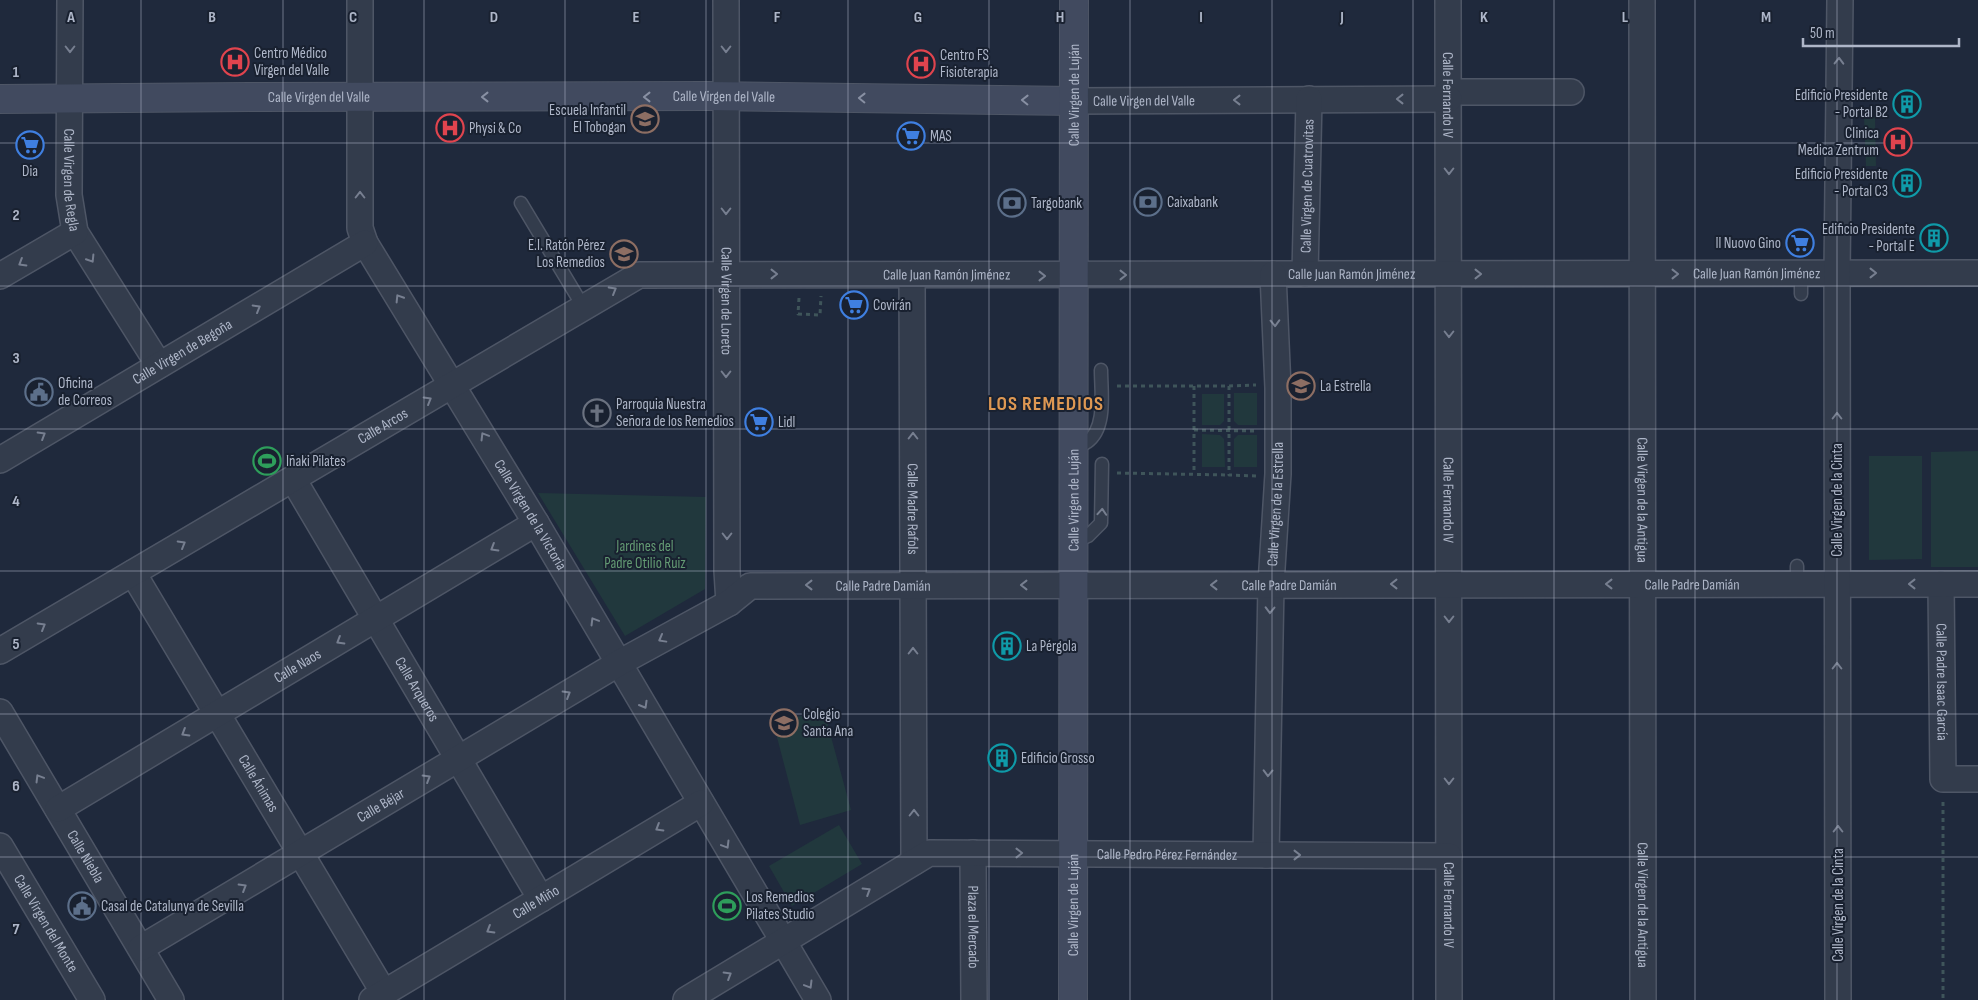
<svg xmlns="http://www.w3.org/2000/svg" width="1978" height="1000" font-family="'Sofia Sans Condensed',sans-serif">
<rect width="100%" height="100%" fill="#1f293c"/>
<path fill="#21383d" d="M1864,116h11l1,50h-10z
M1234,393h23v32h-19l-4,-4z
M1202,394h22v27l-4,4h-18z
M1202,434l18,1 4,4 1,28h-23z
M1238,435h19v32h-23v-28z
M1978,451v116h-47v-115z
M1922,456v103l-53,1v-104z
M538,493l168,4 -1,92 -80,47z
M824,711l27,99 -51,15 -27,-103z
M839,825l23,39 -70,42 -23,-40z"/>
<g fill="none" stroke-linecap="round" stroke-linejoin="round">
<g stroke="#4e5666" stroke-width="15">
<path id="lane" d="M521,203l63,105
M1801,294v-20
M1073,449c4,-2 10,-4 14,-7 20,-14 14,-50 14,-72
M1072,543l16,-7 13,-13 1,-59
M1797,584v-18"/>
</g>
<g stroke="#4e5666" stroke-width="28">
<g id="street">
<path id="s1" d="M70,0l-1,195 6,37 84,133"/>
<path id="s2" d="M360,0v228l5,15 171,280 282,477"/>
<path id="s3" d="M726,0l1,571 2,32"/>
<path id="s4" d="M1448,0l1,1000"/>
<path id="s5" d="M1642,0l1,1000"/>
<path d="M1448,92h123"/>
<path id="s6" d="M1074,101l375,-2"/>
<path id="s7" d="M1305,274l4,-175"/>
<path id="s8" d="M912,275l2,587"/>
<path d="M0,276l75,-44"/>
<path id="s9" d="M0,460l365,-217"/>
<path id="s10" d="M293,479l248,420"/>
<path id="s11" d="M133,573l251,420"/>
<path id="s12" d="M1941,584l2,195h35"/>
<path id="s13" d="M0,651l639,-376 1339,-2"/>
<path id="s14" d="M0,712l171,288"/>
<path id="s15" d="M58,809l478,-286"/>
<path id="s16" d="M0,846l92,154"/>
<path id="s17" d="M973,853l1,147"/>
<path id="s18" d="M1266,855l5,-271 7,-110v-86l-5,-114"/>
<path id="s19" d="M141,948l478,-285 110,-60 21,-17 1228,-2"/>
<path id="s20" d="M372,1000l329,-197"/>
<path id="s21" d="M686,1000l243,-147 520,3"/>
<path d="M1838,1000l-1,-727 3,-273"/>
</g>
</g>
<g stroke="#4e5666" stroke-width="30">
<g id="secondary">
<path id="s22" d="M0,99l249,-2 458,-1 367,5"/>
<path id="s23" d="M1073,1000l1,-1000"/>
</g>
</g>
<path stroke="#3f555a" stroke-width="3" stroke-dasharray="4 4" stroke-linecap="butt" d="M799,298l-1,16 22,1 1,-19
M1117,386h112v89l28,1
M1194,386v88
M1229,386l27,-1
M1194,430l62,1
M1117,473l112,2
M1943,802v198"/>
<use href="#lane" stroke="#333c4c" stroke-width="12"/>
<use href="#street" stroke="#333c4c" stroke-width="25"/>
<use href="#secondary" stroke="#414a5f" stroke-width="28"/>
</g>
<defs><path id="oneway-chevron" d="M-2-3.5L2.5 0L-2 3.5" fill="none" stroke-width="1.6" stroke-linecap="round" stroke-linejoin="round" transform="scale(1.25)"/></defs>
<g stroke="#777f90">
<use href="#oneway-chevron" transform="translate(70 49) rotate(90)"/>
<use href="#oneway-chevron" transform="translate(726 49) rotate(90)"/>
<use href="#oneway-chevron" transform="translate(1839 61) rotate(-89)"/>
<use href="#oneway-chevron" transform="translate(1400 99) rotate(180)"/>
<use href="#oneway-chevron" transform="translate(1237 100) rotate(180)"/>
<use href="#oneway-chevron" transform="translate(1449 171) rotate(90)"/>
<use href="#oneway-chevron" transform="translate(360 195) rotate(-90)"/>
<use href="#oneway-chevron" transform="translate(726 211) rotate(90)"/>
<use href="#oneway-chevron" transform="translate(91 259) rotate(58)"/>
<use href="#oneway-chevron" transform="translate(22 263) rotate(149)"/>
<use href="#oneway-chevron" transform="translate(1873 273)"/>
<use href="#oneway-chevron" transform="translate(774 274)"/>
<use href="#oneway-chevron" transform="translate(1478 274)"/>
<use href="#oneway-chevron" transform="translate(1675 274)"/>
<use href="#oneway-chevron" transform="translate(1123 275)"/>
<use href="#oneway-chevron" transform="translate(1042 276)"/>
<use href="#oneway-chevron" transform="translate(613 290) rotate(-30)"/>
<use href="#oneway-chevron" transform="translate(399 298) rotate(-122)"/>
<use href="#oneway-chevron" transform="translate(257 308) rotate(-30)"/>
<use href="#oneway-chevron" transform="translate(1275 323) rotate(88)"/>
<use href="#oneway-chevron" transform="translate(1449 334) rotate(90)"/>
<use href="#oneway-chevron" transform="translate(726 374) rotate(90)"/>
<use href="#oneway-chevron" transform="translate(428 400) rotate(-30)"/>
<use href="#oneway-chevron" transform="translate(1837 416) rotate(-90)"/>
<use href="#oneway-chevron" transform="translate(42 435) rotate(-31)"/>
<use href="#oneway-chevron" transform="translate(484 436) rotate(-121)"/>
<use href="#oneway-chevron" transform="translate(913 436) rotate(-90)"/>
<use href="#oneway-chevron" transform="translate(1102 512) rotate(-86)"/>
<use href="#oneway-chevron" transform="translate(727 536) rotate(90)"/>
<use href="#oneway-chevron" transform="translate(182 544) rotate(-30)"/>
<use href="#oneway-chevron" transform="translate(494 548) rotate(149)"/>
<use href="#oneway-chevron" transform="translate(1394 584) rotate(180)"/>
<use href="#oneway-chevron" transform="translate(1609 584) rotate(180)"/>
<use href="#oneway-chevron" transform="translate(1912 584) rotate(-180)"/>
<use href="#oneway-chevron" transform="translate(809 585) rotate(180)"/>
<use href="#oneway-chevron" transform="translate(1024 585) rotate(-180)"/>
<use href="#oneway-chevron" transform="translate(1214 585) rotate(180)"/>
<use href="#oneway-chevron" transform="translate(1270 610) rotate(91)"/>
<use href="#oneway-chevron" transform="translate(1449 619) rotate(90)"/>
<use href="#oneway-chevron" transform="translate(594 621) rotate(-121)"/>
<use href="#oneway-chevron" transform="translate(42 626) rotate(-30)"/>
<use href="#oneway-chevron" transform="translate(662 639) rotate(151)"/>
<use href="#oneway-chevron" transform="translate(340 641) rotate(149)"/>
<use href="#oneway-chevron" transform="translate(913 651) rotate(-90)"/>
<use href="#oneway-chevron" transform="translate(1837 666) rotate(-90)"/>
<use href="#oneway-chevron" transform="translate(567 694) rotate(-31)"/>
<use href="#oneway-chevron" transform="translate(644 705) rotate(60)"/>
<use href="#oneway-chevron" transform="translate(185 733) rotate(149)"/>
<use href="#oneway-chevron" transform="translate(1268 773) rotate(91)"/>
<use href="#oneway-chevron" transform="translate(39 778) rotate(-121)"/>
<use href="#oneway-chevron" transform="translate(427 778) rotate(-31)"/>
<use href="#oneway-chevron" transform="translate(1449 781) rotate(90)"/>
<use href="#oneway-chevron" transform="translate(914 813) rotate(-90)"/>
<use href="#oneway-chevron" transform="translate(659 828) rotate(149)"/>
<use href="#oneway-chevron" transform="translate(1838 829) rotate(-90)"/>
<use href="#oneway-chevron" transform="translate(726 845) rotate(59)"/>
<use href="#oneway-chevron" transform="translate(1019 853)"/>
<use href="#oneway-chevron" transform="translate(1297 855)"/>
<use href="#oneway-chevron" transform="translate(243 887) rotate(-31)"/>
<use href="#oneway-chevron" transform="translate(867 891) rotate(-32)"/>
<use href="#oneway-chevron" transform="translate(490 930) rotate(149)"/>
<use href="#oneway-chevron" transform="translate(728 975) rotate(-31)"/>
<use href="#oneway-chevron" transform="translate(809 985) rotate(59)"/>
</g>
<g stroke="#8890a3">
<use href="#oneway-chevron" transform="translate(485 97) rotate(180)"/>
<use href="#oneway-chevron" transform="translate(647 97) rotate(180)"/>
<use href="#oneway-chevron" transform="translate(862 98) rotate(-179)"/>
<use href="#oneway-chevron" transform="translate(1025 100) rotate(-179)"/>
</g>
<path fill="none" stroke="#aeb6c8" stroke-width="1" stroke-opacity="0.55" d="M141,0v1000M283,0v1000M424,0v1000M565,0v1000M706,0v1000M848,0v1000M989,0v1000M1130,0v1000M1272,0v1000M1413,0v1000M1554,0v1000M1695,0v1000M1837,0v1000M0,143h1978M0,286h1978M0,429h1978M0,571h1978M0,714h1978M0,857h1978"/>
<defs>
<g id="hospital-ring" transform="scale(1.4375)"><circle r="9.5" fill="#192130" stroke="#e0444e" stroke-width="1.5"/><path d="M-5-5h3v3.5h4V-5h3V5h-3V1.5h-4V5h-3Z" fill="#e0444e"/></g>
<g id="building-ring" transform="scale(1.4375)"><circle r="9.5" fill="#192130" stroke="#0f9aa8" stroke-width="1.5"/><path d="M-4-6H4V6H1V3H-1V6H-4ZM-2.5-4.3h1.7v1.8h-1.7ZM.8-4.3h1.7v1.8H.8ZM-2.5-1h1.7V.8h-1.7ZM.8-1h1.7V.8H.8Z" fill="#0f9aa8"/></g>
<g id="school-ring" transform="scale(1.4375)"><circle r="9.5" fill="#192130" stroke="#8d6e63" stroke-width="1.5"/><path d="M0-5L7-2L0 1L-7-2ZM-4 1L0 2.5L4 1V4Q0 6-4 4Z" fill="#8d6e63"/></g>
<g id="supermarket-ring" transform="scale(1.4375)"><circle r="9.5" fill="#192130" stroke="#3f7fe0" stroke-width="1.5"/><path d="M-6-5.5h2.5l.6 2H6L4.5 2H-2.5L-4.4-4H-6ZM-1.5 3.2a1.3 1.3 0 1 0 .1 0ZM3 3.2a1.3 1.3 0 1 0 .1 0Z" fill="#3f7fe0"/></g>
<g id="bank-ring" transform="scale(1.4375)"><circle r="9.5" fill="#192130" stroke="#5c6f8a" stroke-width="1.5"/><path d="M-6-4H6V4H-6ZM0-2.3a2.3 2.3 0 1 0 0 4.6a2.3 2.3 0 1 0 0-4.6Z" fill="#5c6f8a"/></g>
<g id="civic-ring" transform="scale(1.4375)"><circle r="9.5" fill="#192130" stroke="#5c6f8a" stroke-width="1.5"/><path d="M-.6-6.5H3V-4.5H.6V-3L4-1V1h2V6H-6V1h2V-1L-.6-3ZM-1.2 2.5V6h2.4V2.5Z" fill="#5c6f8a"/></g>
<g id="church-ring" transform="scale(1.4375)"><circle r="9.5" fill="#192130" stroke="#6b7280" stroke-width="1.5"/><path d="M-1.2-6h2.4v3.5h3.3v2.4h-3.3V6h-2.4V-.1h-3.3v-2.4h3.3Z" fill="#6b7280"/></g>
<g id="stadium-ring" transform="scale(1.4375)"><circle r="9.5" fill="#192130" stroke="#2e9e5b" stroke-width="1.5"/><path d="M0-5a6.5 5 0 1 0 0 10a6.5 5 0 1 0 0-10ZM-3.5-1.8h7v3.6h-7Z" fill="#2e9e5b"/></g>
</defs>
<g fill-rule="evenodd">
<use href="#hospital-ring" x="235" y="62"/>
<use href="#hospital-ring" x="921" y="64"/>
<use href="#building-ring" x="1907" y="104"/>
<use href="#school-ring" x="645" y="119"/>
<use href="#hospital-ring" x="450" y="128"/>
<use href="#supermarket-ring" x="911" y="136"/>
<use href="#hospital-ring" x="1898" y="142"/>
<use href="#supermarket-ring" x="30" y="145"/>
<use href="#building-ring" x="1907" y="183"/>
<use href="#bank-ring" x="1148" y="202"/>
<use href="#bank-ring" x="1012" y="203"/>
<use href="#building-ring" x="1934" y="238"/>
<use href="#supermarket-ring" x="1800" y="243"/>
<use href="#school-ring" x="624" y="254"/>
<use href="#supermarket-ring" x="854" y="305"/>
<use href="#school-ring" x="1301" y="386"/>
<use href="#civic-ring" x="39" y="392"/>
<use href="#church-ring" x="597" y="413"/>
<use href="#supermarket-ring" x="759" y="422"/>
<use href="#stadium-ring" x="267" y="461"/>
<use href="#building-ring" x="1007" y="646"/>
<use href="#school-ring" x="784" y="723"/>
<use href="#building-ring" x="1002" y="758"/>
<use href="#civic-ring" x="82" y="906"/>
<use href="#stadium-ring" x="727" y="906"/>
</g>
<g text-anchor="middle" stroke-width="4" stroke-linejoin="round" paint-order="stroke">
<g font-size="15" fill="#aeb6c8" stroke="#192130" text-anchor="start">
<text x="254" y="58">Centro Médico<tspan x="254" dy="17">Virgen del Valle</tspan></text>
<text x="940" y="60">Centro FS<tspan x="940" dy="17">Fisioterapia</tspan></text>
<text x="1888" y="100" text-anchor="end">Edificio Presidente<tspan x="1888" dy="17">- Portal B2</tspan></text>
<text x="626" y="115" text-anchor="end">Escuela Infantil<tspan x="626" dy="17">El Tobogan</tspan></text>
<text x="469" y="133">Physi &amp; Co</text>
<text x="1879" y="138" text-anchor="end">Clinica<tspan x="1879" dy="17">Medica Zentrum</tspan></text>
<text x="930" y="141">MAS</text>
<text x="30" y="176" text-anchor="middle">Dia</text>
<text x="1888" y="179" text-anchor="end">Edificio Presidente<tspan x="1888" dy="17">- Portal C3</tspan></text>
<text x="1167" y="207">Caixabank</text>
<text x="1031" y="208">Targobank</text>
<text x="1915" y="234" text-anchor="end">Edificio Presidente<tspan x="1915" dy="17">- Portal E</tspan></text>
<text x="1781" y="248" text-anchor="end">Il Nuovo Gino</text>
<text x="605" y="250" text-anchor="end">E.I. Ratón Pérez<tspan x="605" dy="17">Los Remedios</tspan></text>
<text x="873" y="310">Covirán</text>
<text x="58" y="388">Oficina<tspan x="58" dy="17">de Correos</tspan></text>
<text x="1320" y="391">La Estrella</text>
<text x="616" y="409">Parroquia Nuestra<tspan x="616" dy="17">Señora de los Remedios</tspan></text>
<text x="778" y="427">Lidl</text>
<text x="286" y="466">Iñaki Pilates</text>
<text x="1026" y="651">La Pérgola</text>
<text x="803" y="719">Colegio<tspan x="803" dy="17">Santa Ana</tspan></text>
<text x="1021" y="763">Edificio Grosso</text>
<text x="746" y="902">Los Remedios<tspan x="746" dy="17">Pilates Studio</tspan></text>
<text x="101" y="911">Casal de Catalunya de Sevilla</text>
</g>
<g font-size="15" fill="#aeb6c8" stroke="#192130">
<text dy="5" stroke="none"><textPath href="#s23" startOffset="905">Calle Virgen de Luján</textPath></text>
<text dy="5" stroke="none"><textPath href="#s4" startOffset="95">Calle Fernando IV</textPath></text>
<text dy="5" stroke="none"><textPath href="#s22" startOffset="319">Calle Virgen del Valle</textPath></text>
<text dy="5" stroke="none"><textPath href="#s22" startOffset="724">Calle Virgen del Valle</textPath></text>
<text dy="5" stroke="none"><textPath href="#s6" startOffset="70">Calle Virgen del Valle</textPath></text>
<text dy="5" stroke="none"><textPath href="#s1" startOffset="180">Calle Virgen de Regla</textPath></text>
<text dy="5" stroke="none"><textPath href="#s7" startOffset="88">Calle Virgen de Cuatrovitas</textPath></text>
<text dy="5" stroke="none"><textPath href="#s13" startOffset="1454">Calle Juan Ramón Jiménez</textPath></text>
<text dy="5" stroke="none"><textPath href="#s13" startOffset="1859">Calle Juan Ramón Jiménez</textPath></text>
<text dy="5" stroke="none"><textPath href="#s13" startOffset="1049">Calle Juan Ramón Jiménez</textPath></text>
<text dy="5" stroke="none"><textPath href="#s3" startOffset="301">Calle Virgen de Loreto</textPath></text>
<text dy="5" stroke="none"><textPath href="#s9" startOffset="212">Calle Virgen de Begoña</textPath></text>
<text dy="5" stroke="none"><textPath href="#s13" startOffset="444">Calle Arcos</textPath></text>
<text dy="5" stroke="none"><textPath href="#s23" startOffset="500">Calle Virgen de Luján</textPath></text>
<text dy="5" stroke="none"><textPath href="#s4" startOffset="500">Calle Fernando IV</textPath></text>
<text dy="5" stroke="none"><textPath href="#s5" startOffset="500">Calle Virgen de la Antigua</textPath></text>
<text transform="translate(1837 500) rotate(-90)" y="5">Calle Virgen de la Cinta</text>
<text dy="5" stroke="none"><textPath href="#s18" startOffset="351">Calle Virgen de la Estrella</textPath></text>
<text dy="5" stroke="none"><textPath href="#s8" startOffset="234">Calle Madre Rafols</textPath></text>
<text dy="5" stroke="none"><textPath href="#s2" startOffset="562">Calle Virgen de la Victoria</textPath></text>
<text dy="5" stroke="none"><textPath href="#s19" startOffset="1651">Calle Padre Damián</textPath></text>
<text dy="5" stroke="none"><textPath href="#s19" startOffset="842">Calle Padre Damián</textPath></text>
<text dy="5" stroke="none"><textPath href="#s19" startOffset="1248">Calle Padre Damián</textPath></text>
<text dy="5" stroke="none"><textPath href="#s15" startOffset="279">Calle Naos</textPath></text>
<text dy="5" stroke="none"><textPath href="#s12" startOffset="98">Calle Padre Isaac García</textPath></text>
<text dy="5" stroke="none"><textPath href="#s10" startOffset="244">Calle Arqueros</textPath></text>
<text dy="5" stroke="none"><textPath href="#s11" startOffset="245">Calle Ánimas</textPath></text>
<text dy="5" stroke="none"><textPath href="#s19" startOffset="279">Calle Béjar</textPath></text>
<text dy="5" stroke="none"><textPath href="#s21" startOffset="522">Calle Pedro Pérez Fernández</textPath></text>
<text dy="5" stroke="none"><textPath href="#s14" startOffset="168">Calle Niebla</textPath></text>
<text dy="5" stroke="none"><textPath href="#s20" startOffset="191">Calle Miño</textPath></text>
<text dy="5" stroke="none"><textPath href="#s23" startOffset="95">Calle Virgen de Luján</textPath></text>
<text dy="5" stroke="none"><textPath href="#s4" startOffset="905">Calle Fernando IV</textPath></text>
<text dy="5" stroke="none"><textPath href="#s5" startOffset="905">Calle Virgen de la Antigua</textPath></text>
<text transform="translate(1838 905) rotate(-90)" y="5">Calle Virgen de la Cinta</text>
<text dy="5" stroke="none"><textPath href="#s16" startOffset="90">Calle Virgen del Monte</textPath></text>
<text dy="5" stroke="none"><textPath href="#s17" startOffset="74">Plaza el Mercado</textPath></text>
</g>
<g font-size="15" fill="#639b73" stroke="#192130">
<text x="645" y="551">Jardines del<tspan x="645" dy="17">Padre Otilio Ruiz</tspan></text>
</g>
<g font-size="20" font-weight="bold" letter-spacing="1" fill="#de9853" stroke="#192130">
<text x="1046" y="410">LOS REMEDIOS</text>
</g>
</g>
<g font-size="16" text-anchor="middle" font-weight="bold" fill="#aeb6c8" stroke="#192130" stroke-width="4" stroke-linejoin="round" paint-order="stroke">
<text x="71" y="22">A</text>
<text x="212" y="22">B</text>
<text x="353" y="22">C</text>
<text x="494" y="22">D</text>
<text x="636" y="22">E</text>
<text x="777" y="22">F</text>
<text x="918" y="22">G</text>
<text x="1060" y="22">H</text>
<text x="1201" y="22">I</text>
<text x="1342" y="22">J</text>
<text x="1484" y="22">K</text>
<text x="1625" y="22">L</text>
<text x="1766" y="22">M</text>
<text x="16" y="77">1</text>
<text x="16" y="220">2</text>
<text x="16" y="363">3</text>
<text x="16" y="506">4</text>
<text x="16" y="649">5</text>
<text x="16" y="791">6</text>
<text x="16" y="934">7</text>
</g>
<path d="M1803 38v8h156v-8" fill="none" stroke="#aeb6c8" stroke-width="2.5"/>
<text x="1810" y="38" font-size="15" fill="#aeb6c8" stroke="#192130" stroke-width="4" paint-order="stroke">50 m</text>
</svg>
